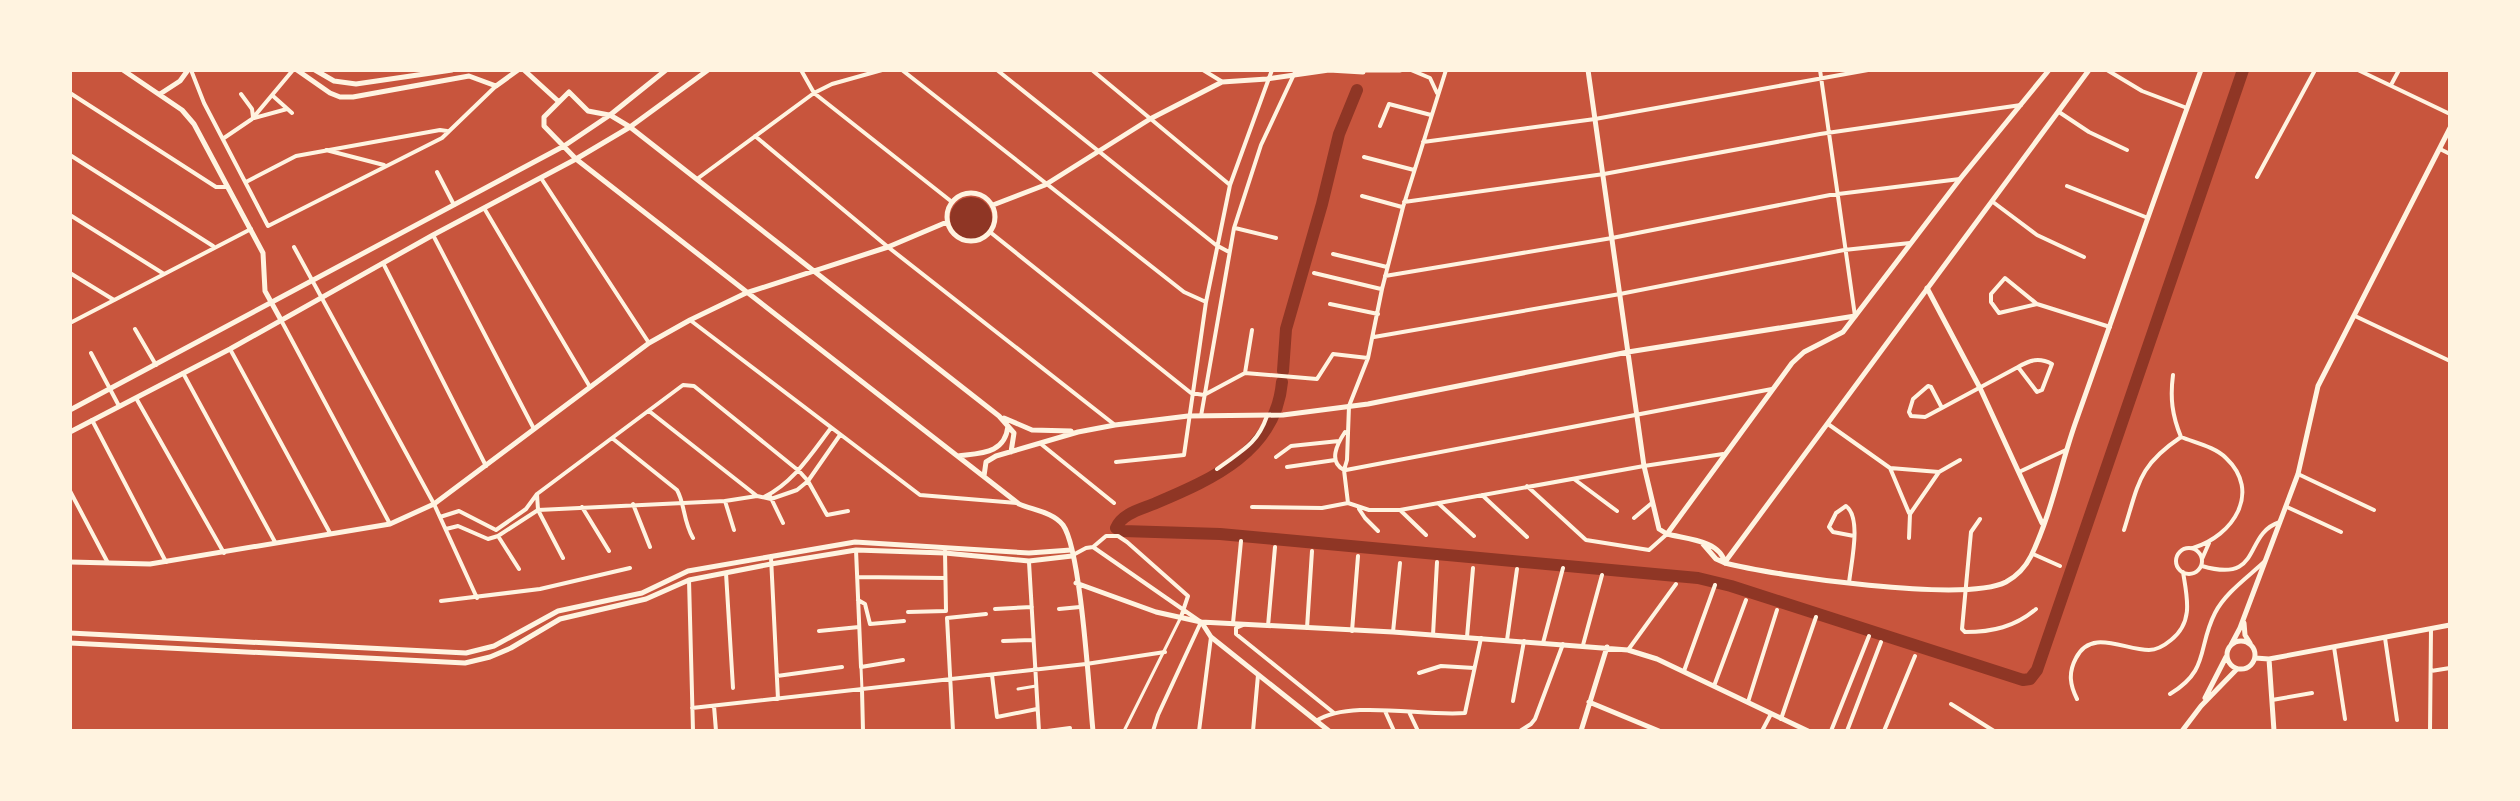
<svg xmlns="http://www.w3.org/2000/svg" width="2520" height="801" font-family="Manrope,sans-serif">
<rect width="100%" height="100%" fill="#c8553d"/>
<path fill="#8f3625" d="M950 218a21 21 0 1 1 42 0a21 21 0 1 1-42 0Z"/>
<g fill="none" stroke-linecap="round" stroke-linejoin="round">
<path stroke="#8f3625" stroke-width="12" d="M1283,371l3,-42 36,-125 17,-70 18,-44
M1282,382c-6,69 -69,97 -126,121 -14,6 -34,10 -40,25l7,3 97,3 478,44 33,8 292,94 7,-1 7,-9 206,-600"/>
<path stroke="#fff3e0" stroke-width="3" d="M861,667l1,23
M1018,689l18,-3
M1124,731l57,-114"/>
<path stroke="#fff3e0" stroke-width="4" d="M191,70l13,33 64,123 174,-88 54,-52
M801,70l13,23 138,109
M902,70l282,222 22,10
M997,70l219,175 13,7
M1092,70l138,115
M1203,70l18,11
M1411,70l19,8 7,15
M1820,70l35,246
M2107,70l35,21 45,17
M2358,70l92,44
M2391,85l8,-15
M70,93l146,94h11
M241,94l11,15 1,8
M273,96l19,17
M2059,112l30,20 38,18
M254,118l33,-9
M1380,126l9,-22 42,11
M755,136l133,111 227,178
M224,138l28,-19 41,-49
M1423,142l172,-23 273,-49
M2440,149l10,5
M326,150l58,15
M70,155l143,91
M1364,157l50,13
M437,172l17,33
M2257,177l58,-107
M541,178l108,165
M697,179l117,-86 18,-9 50,-14
M246,182l50,-26 144,-26 7,1
M2067,186l81,32
M1362,196l40,11
M1404,202l200,-28 216,-40 201,-29
M1993,202l44,33 47,22
M484,208l106,179
M70,215l94,59
M1235,228l41,10
M990,232l201,161 13,2 41,-22 72,6 16,-25 35,4
M433,235l101,194
M294,247l140,257 43,94
M1333,254l54,13
M383,263l103,203
M70,273l44,27
M1314,273l67,16
M1385,276l227,-38 218,-43 130,-16
M1330,304l48,10
M2037,304l-38,9 -8,-11v-8l14,-16 32,26 73,23
M2355,316l95,45
M281,320l109,204
M690,320l230,175 97,8
M70,323l181,-94
M135,329l21,36
M1374,337l246,-43 224,-44 66,-7
M230,349l100,184
M91,353l28,53
M183,373l92,169
M1245,373l7,-43
M2173,375c-3,23 -1,40 8,62 15,6 34,10 45,21 36,34 7,78 -33,90
M136,398l88,155
M1942,408l-11,-21 -3,-1 -15,13 -4,13 2,4 14,1 2,-1 91,-49c12,-7 21,-10 34,-3l-10,26 -5,2 -19,-25
M649,411l108,85
M1201,416l33,-188 27,-83 35,-75
M92,420l74,142
M1828,424l62,44 49,4
M612,438l65,52c8,14 6,31 16,48
M1041,444l73,59
M1276,457l15,-11 48,-5
M1116,462l68,-7 22,-153 24,-117 42,-115
M1287,467l48,-7
M1890,468l19,45
M1217,469c24,-18 40,-24 50,-53
M1344,470c-16,-8 -7,-26 1,-38
M1346,470l426,-81
M2019,472l47,-22
M2298,474l76,36
M1574,479l43,32
M1527,486l59,54 63,10 18,-16
M70,491l38,72
M1482,495l45,42
M770,496l13,27
M764,497c30,-15 47,-43 67,-69
M725,501l9,29
M1348,503l-4,-33 3,-10 2,-54 19,-48 14,-69 21,-82 43,-137
M1348,503l21,7h31l244,-44 79,-12
M1438,503l36,33
M633,504l17,43
M582,507l27,44
M1252,507l70,1 26,-5
M2287,507l54,25
M1359,509l6,9 13,13
M1400,510l26,25
M440,517l19,-6 37,19 30,-21 11,-15
M1634,518l19,-16
M1980,519l-9,13 -9,97 3,3c27,0 50,-5 71,-23
M446,529l12,-3 30,13 10,-3 40,-26 187,-9 32,-5 14,3 26,-9 11,-9 32,-46
M2124,530c15,-47 14,-64 57,-93
M498,536l21,33
M1909,538l1,-24 29,-42 21,-12
M1093,547l108,75 -43,93 -5,16
M1093,547l13,-11h12l9,6 61,54 -7,21
M2176 561a13 13 0 1 1 26 0a13 13 0 1 1-26 0Z
M856,550l5,117 42,-7
M2033,554l27,12
M1073,555l13,-7 7,-1
M771,557l7,142
M563,558l-25,-48 -1,-16 146,-109 11,1 105,85 9,10 19,34 21,-4
M2202,559l7,-16
M1029,562l10,169
M2202,566c62,18 40,-32 78,-44
M726,573l7,115
M857,577l88,1
M689,580l4,151
M1849,583c2,-20 13,-65 -3,-77l-10,7 -7,14 4,5 21,4
M858,600l7,4 5,20 34,-3
M441,601l99,-12 90,-21
M995,609l37,-2
M1059,609l21,-2
M908,612l38,-1 -1,-60
M1233,623l8,-82
M1243,625l-7,3v6l98,79
M1268,626l7,-79
M1307,628l5,-77
M819,631l40,-4
M1352,631l6,-75
M1393,632l7,-69
M1433,635l4,-73
M1467,637l6,-69
M2385,638l12,82
M1507,640l10,-71
M1003,641l30,-1
M1543,643l20,-75
M1583,645l19,-70
M2334,647l11,72
M1628,650l48,-66
M1684,671l31,-86
M2431,671l19,-3
M1419,673l22,-7 33,2
M992,675l5,42 40,-8
M777,676l65,-9
M1714,686l32,-86
M862,690l1,41
M2170,694c40,-24 27,-46 45,-81 10,-20 33,-36 49,-51
M2077,699c-7,-14 -9,-26 -1,-41 15,-30 48,-8 73,-8 8,0 16,-5 22,-10 23,-18 16,-43 12,-68
M2272,700l40,-7
M1513,701l11,-60
M1748,702l29,-92
M1951,704l43,27
M714,706l2,25
M692,708l394,-44 79,-12
M1385,711l9,20
M1409,712l9,19
M1781,719l35,-102
M1316,721c35,-22 108,-4 149,-8l16,-75
M953,731l-6,-113 39,-4
M1047,731l23,-3
M1199,731l12,-94
M1253,731l5,-56
M1520,731l11,-7 4,-5 28,-75
M1762,731l9,-17
M1831,731l38,-95
M1847,731l34,-89
M1884,731l31,-75
M2430,731l1,-102"/>
<path stroke="#fff3e0" stroke-width="5" d="M123,70l59,40 12,14 69,129 2,38 16,29
M1588,70l56,396 15,63 8,5
M160,94l20,-13 8,-11
M610,115l20,12 369,289 15,17 -3,19
M576,159l443,345c14,6 34,8 44,21 18,25 26,167 30,206
M947 217a24 24 0 1 1 48 0a24 24 0 1 1-48 0Z
M993,205l52,-20 105,-66 72,-37 45,-3 62,-9 34,2
M1927,288l53,100 62,135
M1004,418l28,12 39,1
M958,456c23,-3 47,-2 50,-30
M984,476l2,-14 10,-6 82,-24 37,-7 73,-9 95,-1 85,-11 260,-52 227,-36
M70,562l80,2 240,-40 44,-20 215,-161 41,-23 56,-27 142,-46 59,-25
M1725,563c50,13 240,40 281,19 11,-6 20,-16 25,-26 20,-41 29,-89 44,-132 42,-118 83,-237 126,-354
M1076,583l80,29 45,10 192,10 235,18 29,9 151,72
M1202,623l9,14 118,94
M2244,623l1,12 5,8
M2227 655a14 14 0 1 1 28 0a14 14 0 1 1-28 0Z
M2231,645l9,-17 58,-154 20,-88 132,-258
M2255,658l14,1 181,-34
M2269,659l5,72
M2205,698l21,-41
M1589,702l70,29
M1581,731l26,-84
M2182,731l19,-25 36,-37"/>
<path stroke="#fff3e0" stroke-width="5" d="M297,70l33,23 10,4h13l116,-21 27,10 22,-16
M315,70l19,11 22,3 96,-14
M524,70l34,31
M1361,70h39
M576,159l-32,-33v-9l25,-25 19,19 21,4
M70,410l494,-264 46,-31 56,-45
M70,432l160,-83 203,-114 143,-76 54,-32 78,-57
M1703,544l13,15 9,4
M1725,562l364,-492
M1725,563c-5,-23 -39,-24 -58,-29l125,-171 12,-11 39,-20 117,-153 89,-109
M70,633l396,20 28,-7 64,-35 84,-18 46,-22 167,-29 174,11 42,-3
M70,643l395,20 25,-6 21,-9 49,-29 86,-20 43,-19 82,-16 85,-14 89,3 84,8 43,-5"/>
</g>
<rect width="2520" height="801" fill="none" stroke="#fff3e0" stroke-width="144"/>
</svg>
